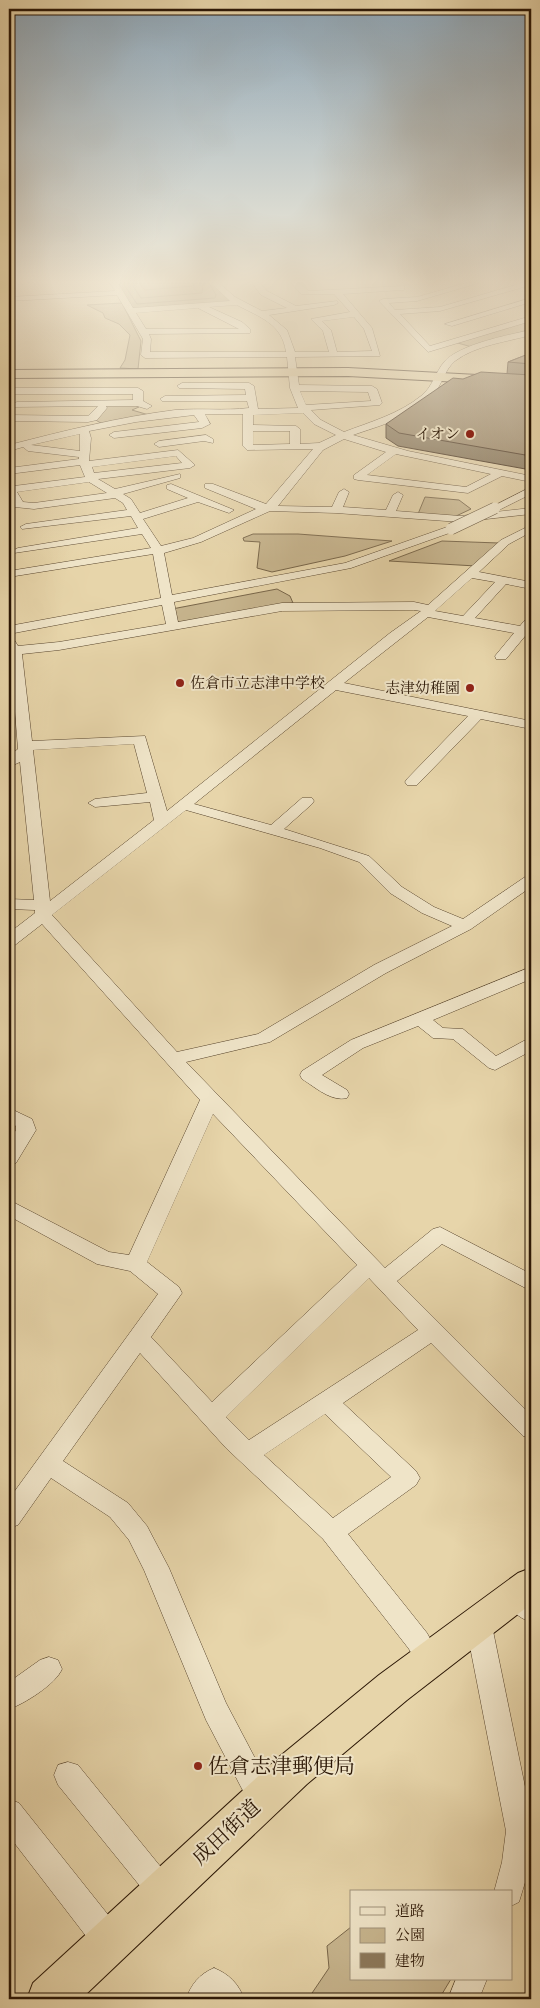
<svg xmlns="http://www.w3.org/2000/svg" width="540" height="2008" font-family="Vollkorn,'Noto Serif JP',serif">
<rect width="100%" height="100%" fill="#e7d5aa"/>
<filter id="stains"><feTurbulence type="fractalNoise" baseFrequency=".004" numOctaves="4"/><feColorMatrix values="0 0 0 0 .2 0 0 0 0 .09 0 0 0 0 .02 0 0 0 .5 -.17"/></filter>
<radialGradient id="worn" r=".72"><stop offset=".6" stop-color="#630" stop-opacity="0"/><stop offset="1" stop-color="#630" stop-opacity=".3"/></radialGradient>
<path fill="#c7b58e" stroke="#78664a" d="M122,303l19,38 -3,28 -18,-1 5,-8 5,-25 -11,-11 -14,-6 -2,-5 -16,-8z
M531,319v10l-59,18 -18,-5z
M108,405h27l4,2 -7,3 17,5 -45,10 -10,-6z
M425,497l34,3 12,9 -17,8 -36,-3z
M253,534h45l94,7 -47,15 -73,16 -15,-4 3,-26 -16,-1 -1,-3z
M442,541l57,2 -23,23 -87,-5z
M277,589l13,7 3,7 -113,19h-4l-4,-13z
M351,1927v52h100l-12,20h-131l21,-31 -2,-22z"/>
<path fill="#a79472" stroke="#756246" d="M118,283h94l20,18 -100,8z"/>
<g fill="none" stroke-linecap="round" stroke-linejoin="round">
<path stroke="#68553c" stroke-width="1" d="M123,283l14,21 78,-6 1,-3 -7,-12
M131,283l10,15 61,-5 1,-10
M139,283l6,7 48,-4 2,-3"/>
<g stroke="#59462e" stroke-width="1">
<path id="minor" d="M110,283h8l15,25 97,-7 -19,-18h8l16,14 27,14 25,-3 -26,-13 -9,-12h8l7,8 29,15 41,-5 1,2 -4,2 -65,10 18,15 8,22h34l-6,-21 -12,-12 39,-7 -16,-18h-33l-10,-11h8l10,8 95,-5v4h-3l-58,4 29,34 8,28 -85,1 4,28 73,1 5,3 5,14 -2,2 -69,5 10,10 23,12c26,-10 55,-18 77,-36 12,-9 14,-24 24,-35 16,-17 63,-26 86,-31v5c-24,7 -55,10 -76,26 -11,9 -13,25 -23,35 -19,21 -53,30 -79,39l55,16 123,25v6l-29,-6 -34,17 -110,-13 -4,-1v-4l32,-23 -42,-13 -21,11 -45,56 54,1 7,-15 5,-3 5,3 -6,15 43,3 7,-15 5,-3 5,3 -7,16 64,5 71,-8v6l-71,8 -124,-9 -66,-2 -69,31 -37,11 8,42 173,-32 102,-36h8v4l-104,37 -177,34 4,20 104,-19 132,-1 14,3 73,-65 30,-15v7l-22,12 -30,28 52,10v7l-25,-5 -31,34 45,8 4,-5h7v15l-5,-1 -20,24h-10l-1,-3 19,-23 -86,-16 -84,66 187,38v8l-50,-10 -64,66h-10l-2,-3 2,-3 61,-63 -132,-26 -142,114 77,21 31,-27h10l2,3 -2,3 -28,25 85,27 33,31 32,20 29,12 62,-42 6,-2v12l-60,42 -85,44 -116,69 -84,20 199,206 48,-39 7,-2 91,47v17l-89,-47 -45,37 134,134v23l-8,-2 -92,-93 -88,60 73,68 4,7 -4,7 -68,49 79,99 14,26 -4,8 -9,4 -9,-4 -10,-18 -86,-110 -97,-91 -86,-95 -77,108 65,42 19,23 22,42 57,135 50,95 -4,10 -10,4 -10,-4 -46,-88 -62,-150 -15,-30 -19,-23 -59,-39 -33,47 -9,3v-29l149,-205 -28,-23 -33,-7 -88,-48v-16l100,52 20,3 71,-155 -158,-176 -27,21 -6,1v-13l26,-20v-3l-26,-1v-10l25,1 -14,-138 -11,5v-11l9,-7 -9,-112 4,1 5,8 41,-4 107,-18 -4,-19 -153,29v-8l152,-28 -8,-44 -144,23v-6l142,-23 -9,-14 -128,19 -2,-2 6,-3 120,-20 -7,-12 -109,13 -2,-2 6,-3 101,-14 -4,-7 -8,-5 -81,11 -19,-2 -6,-11v-12l5,2 71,-9 -5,-12 -71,9v-6l70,-9v-2l-51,-6 -5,-4 -14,4v-6c55,-14 110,-28 166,-35 25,-2 49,1 74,-2l-2,-7h-85l-2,-2 5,-3 81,-1 -1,-6 -66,-1 -2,-2 5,-3h67l5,3 4,23 40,-1 -8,-20 -3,-31 -142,1 -4,-3 2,-16 -26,-44 -108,6v-4l106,-6zM237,305c22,12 45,18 49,47h-136l1,-13 -2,-5 101,-1v-4l-8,-7 -33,-15zM198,308l41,21h-93l-10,-16zM354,317l10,12 8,22 -35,1 -6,-22 -9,-9zM300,391l68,1 3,9 -65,4zM303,413l11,11 22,11 -17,8 -19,1v-15l-4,-3 -43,-1v-10zM205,414h38v32l4,4 66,-1 -47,55 -53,-20h-8v4l51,21 -63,29 -32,8 -18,-27 55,-17 31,11 5,-3 -63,-26 -4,1v4l21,9 -48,15 -9,-14 -8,-5 57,-16v-4l-65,15 -17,-10 92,-11 5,-3 -17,-15 -89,11 2,-23 -2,-7 47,-9 58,-7 5,7 -85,10 -5,3 5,3 88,-10 8,-4zM253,431h37v13l-37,1zM80,434v17l-49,-6zM396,454l95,20 -25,13 -99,-12zM176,456l6,7 -88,10 -2,-6zM89,482l18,11 -73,10 -11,-1 -6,-10zM472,578l23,4 -32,34 -28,-5zM414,610l7,1 -31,22 -223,178 -22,-75 -113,5 -10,-87 37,-4 223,-39zM134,744l13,49 -52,6 -7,4 7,4 55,-5 4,18 -104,81 -17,-151zM186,810l134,38 39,14 31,31 32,20 30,13 -78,39 -116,69 -81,18 -125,-137zM213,1114l144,151 -145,137 -61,-65 31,-44 -3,-6 -32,-25zM369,1278l49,52 -169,110 -23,-23zM325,1414l66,63 -58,41 -69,-63z
M466,283h13l-62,18 -28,2 6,7 45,-3 82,-24h9v2l-91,26 -40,3 30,32 101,-30v5l-103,31 -49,-51 4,-2 34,-2z
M531,298v4l-79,24 -7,-2z
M9,388h129l5,3v10l9,5 -5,3 -10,-3h-31l1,2 -10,12 -9,2 -79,-1v-6l79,1 10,-10 -84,1v-4l3,-1 116,-2v-6h-124z
M206,435l7,4v4l-9,-2 -45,6 -5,-3 5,-3z
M531,487v7l-32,16h-8l-1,-2z
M531,967v12l-98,41 10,8 20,1 33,27 35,-19v14l-36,19 -6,-2 -36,-29 -20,-1 -15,-12 -55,22 -41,27 25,15 2,4 -2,4c-16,4 -32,-11 -45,-19l-2,-4 2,-4 49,-31z
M9,1108l23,11 4,11 -20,33 -7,2v-23l7,-12v-4l-7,-4z
M515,1585l9,3 7,7v27c-13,-4 -23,-14 -29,-26l4,-8z
M478,1609l9,4 4,8 40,195v47l-12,39 -8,4v-14h-17l8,-30 4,-31 -41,-210 4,-8z
M49,1657l9,3 4,9c-6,15 -38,35 -53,40v-27l31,-22z
M68,1762l10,3 95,117 5,10 -5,10 -10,5 -10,-5 -95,-117 -4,-10 4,-10z
M9,1799l10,4 102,128 4,11 -4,11 -11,4 -11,-4 -90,-117z
M214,1968c15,6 25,16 30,31h-58c5,-14 13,-25 28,-31z
M456,1979h31l-8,20h-31z"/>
</g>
<g stroke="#2a1605" stroke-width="2">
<path id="highway" d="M348,368l183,10v8l-183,-10 -339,2v-8z
M531,1568v36l-124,96 -100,84 -226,215h-54l6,-16 246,-226 100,-82 139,-102z"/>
</g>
<use href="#minor" fill="#efe4c8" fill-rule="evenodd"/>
<use href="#highway" fill="#e7d5aa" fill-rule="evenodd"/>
<g stroke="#59462e" stroke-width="12" stroke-linecap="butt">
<path id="minor-bridge" d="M451,529l44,-21"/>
</g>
<use href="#minor-bridge" stroke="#efe4c8" stroke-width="11"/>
</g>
<path fill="#78684e" stroke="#2a1605" d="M531,353v117l-133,-24 -12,-8v-14l121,-50 1,-12z"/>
<path fill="#8c795b" stroke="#2a1605" d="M531,353v11l-23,-2z
M481,372l50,3v81l-132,-23 -13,-9 67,-46 10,1z"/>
<linearGradient id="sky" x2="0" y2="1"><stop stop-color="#8ea7b9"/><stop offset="0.5" stop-color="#f4ecd9"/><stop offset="1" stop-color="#f4ecd9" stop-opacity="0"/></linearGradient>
<rect width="540" height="564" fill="url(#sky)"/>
<g fill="#8f2418" stroke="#efe4c8" stroke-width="2">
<circle cx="470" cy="434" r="5"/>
<circle cx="180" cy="683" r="5"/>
<circle cx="470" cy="688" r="5"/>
<circle cx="198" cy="1766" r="5"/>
</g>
<g text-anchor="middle" stroke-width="4" stroke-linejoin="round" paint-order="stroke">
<g font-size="15" fill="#2a1605" stroke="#efe4c8" text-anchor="end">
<text x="460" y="439">イオン</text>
<text x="190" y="688" text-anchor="start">佐倉市立志津中学校</text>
<text x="460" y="693">志津幼稚園</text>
</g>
<g font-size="21" fill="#2a1605" stroke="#efe4c8" text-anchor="start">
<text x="208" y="1773">佐倉志津郵便局</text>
</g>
<g font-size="21" fill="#2a1605" stroke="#efe4c8">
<text transform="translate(226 1832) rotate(-43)" y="7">成田街道</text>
</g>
</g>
<rect width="540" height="2008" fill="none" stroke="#e7d5aa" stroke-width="30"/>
<rect x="10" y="10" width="520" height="1988" fill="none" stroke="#2a1605" stroke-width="2.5"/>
<rect x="15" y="15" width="510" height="1978" fill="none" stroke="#2a1605"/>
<rect x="350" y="1890" width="162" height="90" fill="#efe4c8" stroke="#a0927a"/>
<rect x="360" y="1907" width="25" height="8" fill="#efe4c8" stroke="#a0927a"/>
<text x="395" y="1916" font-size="15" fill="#2a1605">道路</text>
<rect x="360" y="1928" width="25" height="15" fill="#c7b58e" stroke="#a0927a"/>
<text x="395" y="1940" font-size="15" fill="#2a1605">公園</text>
<rect x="360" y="1953" width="25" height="15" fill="#8c795b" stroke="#a0927a"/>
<text x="395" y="1966" font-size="15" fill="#2a1605">建物</text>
<rect width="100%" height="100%" filter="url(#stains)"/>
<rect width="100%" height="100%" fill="url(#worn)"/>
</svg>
